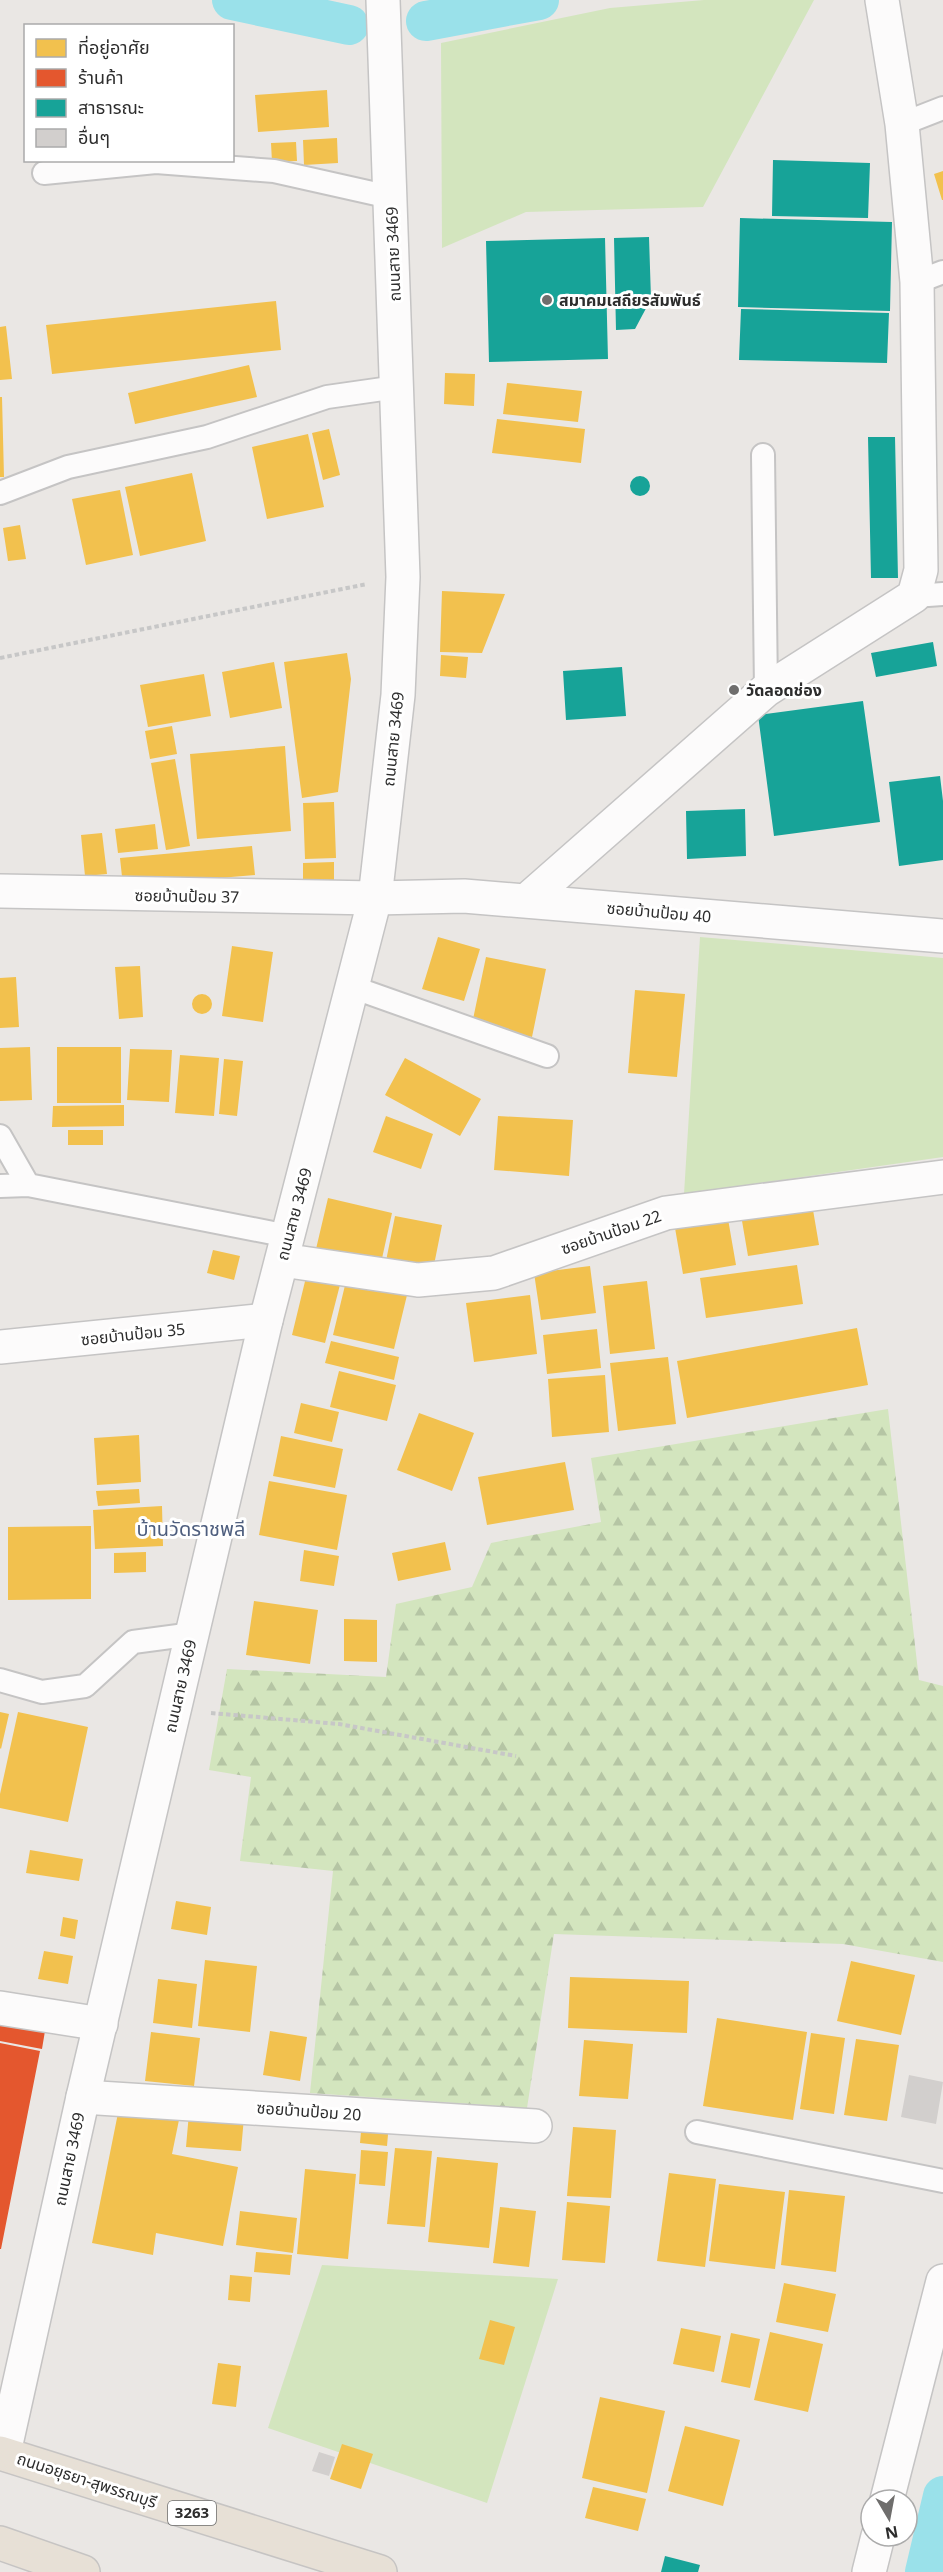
<svg xmlns="http://www.w3.org/2000/svg" width="943" height="2572" font-family="'Noto Sans','Noto Sans Thai',sans-serif">
<defs>
<pattern id="forest-firs" width="22" height="20" patternUnits="userSpaceOnUse" patternTransform="scale(1.5)"><rect width="22" height="20" fill="#d3e5be"/><path d="M5 1l3.5 6h-7zM16 11l3.5 6h-7z" fill="#b5c5a4"/></pattern>
</defs>
<rect width="100%" height="100%" fill="#eae7e4"/>
<path fill="#d3e5be" d="M704,0h110l-111,207 -177,5 -84,36 -1,-205 169,-35z
M700,937l243,21v199l-259,37z
M322,2265l236,14 -71,224 -219,-75z"/>
<path fill="url(#forest-firs)" d="M888,1409l31,271 24,6v276l-100,-18 -289,-10 -27,174 -217,-15 23,-222 -93,-10 11,-84 -42,-7 18,-101 159,8 10,-73 76,-17 19,-44 110,-21 -10,-64z"/>
<path fill="#f2c14e" d="M327,90l2,37 -71,5 -3,-37z
M337,138l1,25 -34,2 -1,-25z
M296,142l1,19 -25,1 -1,-19z
M943,171v29h-1l-8,-26z
M276,301l5,49 -229,24 -6,-49z
M6,326l6,53 -12,1v-53z
M249,365l8,32 -122,27 -7,-31z
M445,373l30,1 -1,32 -30,-2z
M507,383l75,8 -4,31 -75,-8z
M0,397h2l2,80h-4z
M497,419l88,10 -4,34 -89,-10z
M329,429l11,46 -17,5 -11,-47z
M308,434l16,73 -57,12 -15,-72z
M192,473l14,68 -66,15 -15,-69z
M120,490l13,65 -47,10 -14,-66z
M20,525l6,34 -18,2 -5,-33z
M442,591l63,3 -23,59 -42,-1z
M347,653l4,26 -13,113 -36,6 -18,-136z
M441,655l27,2 -2,21 -26,-2z
M274,662l8,46 -52,10 -8,-46z
M204,674l7,42 -63,11 -8,-42z
M172,726l5,28 -27,5 -5,-28z
M285,746l6,85 -94,8 -7,-85z
M175,759l15,87 -24,4 -15,-87z
M334,802l2,56 -31,1 -2,-56z
M155,824l3,25 -40,4 -3,-24z
M102,833l5,41 -22,2 -4,-41z
M252,846l3,29 -132,11 -3,-28z
M334,862v19l-31,1v-19z
M438,937l42,12 -16,52 -42,-12z
M232,946l41,6 -10,70 -41,-6z
M486,957l60,12 -14,68 -60,-13z
M140,966l3,51 -24,2 -4,-52z
M16,977l3,50 -19,1v-50z
M635,990l50,4 -8,83 -49,-4z
M192 1004a10 10 0 1 1 20 0a10 10 0 1 1-20 0Z
M30,1047l2,53 -32,1v-53z
M57,1047h64v56h-64z
M130,1049l42,1 -3,52 -42,-2z
M180,1055l39,3 -5,58 -39,-3z
M405,1058l76,41 -21,37 -75,-41z
M224,1059l19,2 -6,55 -18,-2z
M124,1105v21l-72,1 1,-21z
M386,1116l47,18 -12,35 -48,-17z
M498,1116l75,4 -4,56 -75,-6z
M68,1130h35v15h-35z
M328,1198l64,15 -11,50 -65,-14z
M812,1204l7,41 -71,11 -7,-41z
M395,1216l47,9 -9,45 -47,-9z
M728,1219l8,46 -53,9 -8,-46z
M213,1250l27,6 -6,24 -27,-7z
M797,1265l6,39 -97,14 -6,-40z
M590,1266l6,47 -55,7 -7,-47z
M308,1269l34,8 -17,66 -33,-8z
M347,1277l61,14 -14,58 -61,-14z
M647,1281l8,68 -45,5 -7,-68z
M530,1295l7,59 -63,8 -8,-59z
M857,1328l11,57 -181,33 -10,-57z
M597,1329l4,39 -54,6 -4,-39z
M331,1341l68,16 -5,23 -69,-17z
M668,1357l8,67 -58,7 -8,-68z
M339,1371l57,14 -9,36 -57,-14z
M605,1375l4,57 -57,5 -4,-58z
M301,1403l38,9 -7,30 -38,-9z
M419,1413l55,20 -22,58 -55,-21z
M139,1435l2,47 -44,3 -3,-47z
M281,1436l62,13 -8,39 -62,-12z
M565,1462l9,48 -87,15 -9,-48z
M269,1481l78,14 -10,55 -78,-15z
M139,1489l1,14 -42,3 -2,-15z
M162,1506l1,40 -68,3 -2,-39z
M91,1526v73l-83,1v-73z
M445,1542l6,28 -53,11 -6,-28z
M304,1550l35,6 -5,30 -34,-5z
M146,1552v20l-32,1v-20z
M254,1601l64,9 -8,54 -64,-9z
M344,1619l33,1v42l-33,-1z
M0,1712l9,2 -8,35 -1,-1z
M18,1712l70,15 -20,95 -68,-14v-14z
M30,1850l53,9 -4,22 -53,-8z
M176,1901l35,6 -4,28 -36,-6z
M63,1917l15,3 -3,19 -15,-3z
M44,1951l29,5 -5,28 -30,-5z
M205,1960l52,6 -7,66 -52,-6z
M851,1961l64,14 -14,60 -64,-14z
M570,1977l119,4 -2,52 -119,-5z
M158,1979l39,5 -5,44 -39,-5z
M717,2018l90,14 -14,88 -90,-14z
M270,2031l37,6 -7,44 -37,-6z
M151,2032l49,6 -6,48 -49,-5z
M811,2033l34,5 -11,76 -34,-5z
M856,2039l43,6 -12,76 -43,-6z
M584,2040l49,4 -5,55 -49,-3z
M120,2103l60,12 -8,39 66,13 -15,79 -67,-13 -3,22 -61,-12z
M189,2113l55,4 -3,34 -55,-4z
M362,2120l27,3 -2,23 -27,-3z
M573,2127l43,3 -5,68 -44,-2z
M395,2148l37,3 -7,76 -38,-3z
M361,2150l27,2 -3,34 -26,-2z
M437,2157l61,6 -9,85 -61,-6z
M305,2169l51,5 -8,85 -51,-5z
M669,2173l47,6 -11,88 -48,-6z
M719,2184l66,8 -10,77 -66,-8z
M789,2190l56,6 -9,76 -55,-7z
M567,2202l43,4 -5,57 -43,-3z
M500,2207l36,4 -7,56 -36,-4z
M240,2211l57,7 -4,35 -57,-8z
M256,2252l36,3 -2,20 -36,-3z
M230,2275l22,2 -2,25 -22,-2z
M784,2283l52,11 -8,38 -52,-10z
M490,2320l25,7 -11,38 -25,-6z
M681,2328l40,8 -7,36 -41,-8z
M770,2332l53,12 -15,68 -54,-12z
M731,2333l29,6 -10,49 -29,-6z
M218,2363l23,3 -5,41 -24,-3z
M600,2397l65,14 -18,82 -65,-15z
M685,2426l55,14 -17,66 -55,-15z
M342,2444l31,10 -12,35 -31,-10z
M593,2487l53,12 -8,32 -53,-13z"/>
<path fill="#e4572e" d="M0,2016l46,9 -4,24 -42,-8z
M0,2043l40,8 -39,198h-1z"/>
<path fill="#17a398" d="M773,160l97,3 -2,55 -96,-2z
M740,218l152,4 -2,89 -152,-4z
M649,237l2,62 -16,30 -19,1 -2,-92z
M605,238l3,121 -119,3 -3,-121z
M741,309l148,4 -2,50 -148,-3z
M868,437h27l3,141h-27z
M630 486a10 10 0 1 1 20 0a10 10 0 1 1-20 0Z
M933,642l4,24 -61,11 -5,-24z
M622,667l4,49 -60,4 -3,-49z
M863,701l17,121 -106,14 -16,-121z
M940,776l3,25v59l-44,6 -10,-84z
M745,809l1,47 -59,3 -1,-48z
M665,2556l35,9 -2,7h-37z"/>
<g fill="none" stroke-linecap="round" stroke-linejoin="round">
<path stroke="#9ae1ea" stroke-width="40" d="M232,0l117,25
M426,21l113,-21
M925,2572l18,-76"/>
</g>
<path fill="#d2cfcd" d="M909,2075l34,7 -7,42 -35,-7z
M319,2452l16,5 -6,19 -17,-5z"/>
<g fill="none" stroke-linecap="round" stroke-linejoin="round">
<g stroke="#c5c4c4" stroke-width="26">
<path id="lane" d="M902,124l41,-16
M44,173l112,-11 118,9 116,26
M917,282l26,-10
M763,455l3,235
M0,493l68,-26 139,-30 120,-40 70,-10
M914,596l29,-2
M352,987l195,69
M0,1136l28,49
M0,1186l28,-1 260,51
M0,1680l42,12 43,-6 48,-44 60,-8
M697,2132l246,49"/>
</g>
<g stroke="#c5c4c4" stroke-width="36">
<path id="street" d="M0,891l375,7 89,-2 479,40
M526,901l240,-211 148,-94 7,-26 -4,-288 -15,-158 -20,-124
M282,1260l136,20 76,-7 172,-60 277,-36
M0,1347l266,-27
M0,2008l101,16
M83,2097l452,29"/>
</g>
<g stroke="#c5c4c4" stroke-width="36">
<path id="secondary" d="M4,2453l79,-356 183,-777 109,-422 23,-203 5,-118 -20,-577
M887,2500l56,-219
M869,2572l9,-36"/>
</g>
<g stroke="#c6c4c3" stroke-width="36">
<path id="primary" d="M0,2453l380,119
M0,2543l83,29"/>
</g>
<path stroke="#c7c7c7" stroke-width="4" stroke-dasharray="4.5 3" stroke-linecap="butt" d="M0,658l367,-74
M211,1713l128,11 177,32"/>
<use href="#lane" stroke="#fcfbfb" stroke-width="22"/>
<use href="#street" stroke="#fcfbfb" stroke-width="33"/>
<use href="#secondary" stroke="#fcfbfb" stroke-width="33"/>
<use href="#primary" stroke="#e7e0d6" stroke-width="33"/>
</g>
<g fill="#6f6e6d" stroke="#fff" stroke-width="2">
<circle cx="547" cy="300" r="6"/>
<circle cx="734" cy="690" r="6"/>
</g>
<g text-anchor="middle" stroke-width="6" stroke-linejoin="round" paint-order="stroke">
<rect fill="#fff" stroke="#6c6c6c" stroke-width="1.5" x="168" y="2501" width="48" height="24" rx="4.5"/>
<g font-size="15" font-weight="bold" fill="#2d2d2d">
<text x="192" y="2518">3263</text>
</g>
<g font-size="16" fill="#2d2d2d" stroke="#fff">
<text transform="translate(393 254) rotate(-92)" y="6">ถนนสาย 3469</text>
<text transform="translate(393 739) rotate(-84)" y="6">ถนนสาย 3469</text>
<text transform="translate(187 896) rotate(1)" y="6">ซอยบ้านป้อม 37</text>
<text transform="translate(659 912) rotate(5)" y="6">ซอยบ้านป้อม 40</text>
<text transform="translate(294 1214) rotate(-75)" y="6">ถนนสาย 3469</text>
<text transform="translate(611 1232) rotate(-19)" y="6">ซอยบ้านป้อม 22</text>
<text transform="translate(133 1334) rotate(-6)" y="6">ซอยบ้านป้อม 35</text>
<text transform="translate(180 1686) rotate(-77)" y="6">ถนนสาย 3469</text>
<text transform="translate(309 2111) rotate(4)" y="6">ซอยบ้านป้อม 20</text>
<text transform="translate(69 2159) rotate(-78)" y="6">ถนนสาย 3469</text>
<text transform="translate(87 2480) rotate(18)" y="6">ถนนอยุธยา-สุพรรณบุรี</text>
</g>
<g font-size="16" font-weight="bold" fill="#2d2d2d" stroke="#fff" text-anchor="start">
<text x="559" y="306">สมาคมเสถียรสัมพันธ์</text>
<text x="746" y="696">วัดลอดช่อง</text>
</g>
<g font-size="20" fill="#4e5e7e" stroke="#fff">
<text x="191" y="1536">บ้านวัดราชพลี</text>
</g>
</g>
<rect x="24" y="24" width="210" height="138" fill="#ffffff" stroke="#ababab" stroke-width="1.5"/>
<rect x="36" y="39" width="30" height="18" fill="#f2c14e" stroke="#ababab" stroke-width="1.5"/>
<text x="78" y="54" font-size="18" fill="#2d2d2d">ที่อยู่อาศัย</text>
<rect x="36" y="69" width="30" height="18" fill="#e4572e" stroke="#ababab" stroke-width="1.5"/>
<text x="78" y="84" font-size="18" fill="#2d2d2d">ร้านค้า</text>
<rect x="36" y="99" width="30" height="18" fill="#17a398" stroke="#ababab" stroke-width="1.5"/>
<text x="78" y="114" font-size="18" fill="#2d2d2d">สาธารณะ</text>
<rect x="36" y="129" width="30" height="18" fill="#d2cfcd" stroke="#ababab" stroke-width="1.5"/>
<text x="78" y="144" font-size="18" fill="#2d2d2d">อื่นๆ</text>
<g transform="translate(889 2518) rotate(170)"><circle r="28" fill="#ffffff" stroke="#ababab" stroke-width="1.5"/>
<path d="M0-4.5L10 22L0 15L-10 22Z" fill="#6f6e6d"/>
<text y="-9" font-size="16" font-weight="bold" text-anchor="middle" fill="#2d2d2d">N</text>
</g>
</svg>
